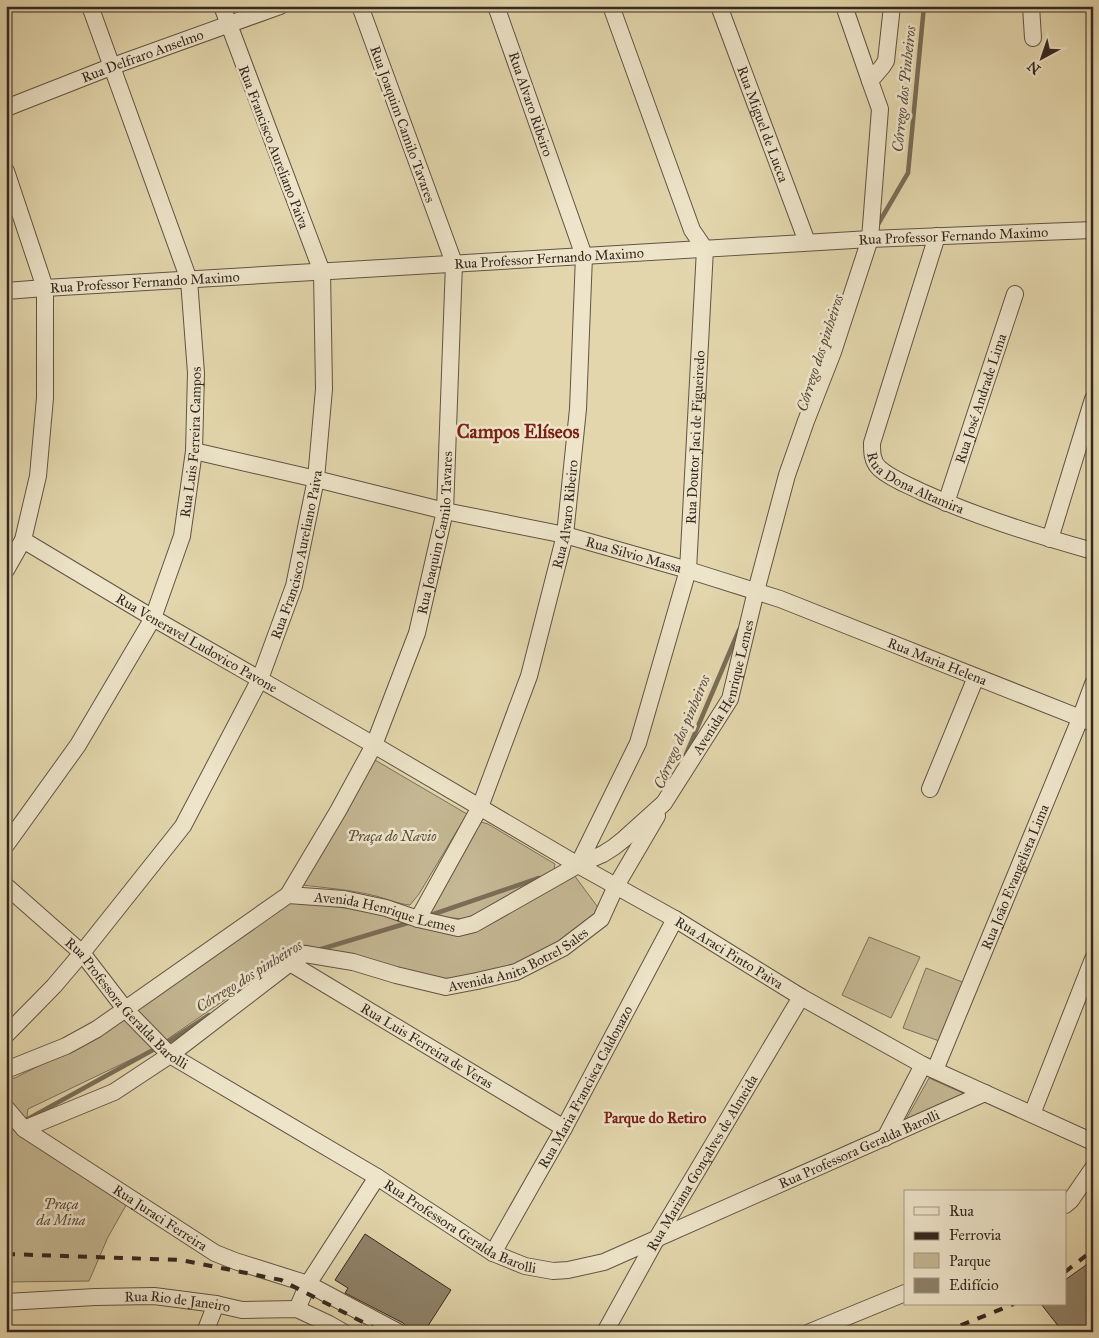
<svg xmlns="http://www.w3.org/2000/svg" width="1099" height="1338" font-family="'IM FELL Great Primer',serif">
<rect width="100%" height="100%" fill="#e3d6ac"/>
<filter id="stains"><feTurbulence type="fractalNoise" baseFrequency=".004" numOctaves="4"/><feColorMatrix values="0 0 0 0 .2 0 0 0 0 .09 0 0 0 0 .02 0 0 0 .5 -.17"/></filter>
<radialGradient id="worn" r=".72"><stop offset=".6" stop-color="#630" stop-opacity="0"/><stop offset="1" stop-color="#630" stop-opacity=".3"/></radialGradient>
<path fill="#c5b894" stroke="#7c705a" d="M375,760l92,54 -48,80 -9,11c-12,-1 -23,-6 -34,-9 -24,-6 -49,-8 -74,-11z
M481,822l7,2 67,40 -1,6 -67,39 -23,10 -35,-3z
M574,875l26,35 -40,40 -44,22 -70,8 -141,-35 -152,104 -125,60 -2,15 107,69 -25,44 -19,44 -83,1v-203l9,-1 86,-44 189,-133 94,12 62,19z
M869,937l51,20 -29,61 -49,-23z
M926,968l39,15 -23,59 -39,-14z
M929,1078l36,16 -60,27z"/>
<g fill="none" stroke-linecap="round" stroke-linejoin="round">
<path stroke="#7a6d57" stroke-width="4.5" d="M877,226l31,-53 16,-167
M684,759l55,-129
M428,916l111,-38
M318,950l93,-28
M25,1123l1,-3 145,-80 38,-25
M6,1129l10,-2"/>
</g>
<path fill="#8f8269" stroke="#342820" d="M365,1234l86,56 -27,42h-16l-1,-5 -4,-4 -58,-30 3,-5 -13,-8z
M1093,1260v72h-30l-22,-28h24v-24z"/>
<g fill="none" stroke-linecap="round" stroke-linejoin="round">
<g stroke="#605443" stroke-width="18">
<g id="minor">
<path id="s1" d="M719,6l88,236"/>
<path d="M844,6l26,75"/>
<path d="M1031,6l2,32"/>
<path id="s2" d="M6,108l107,-42 167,-60"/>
<path d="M6,171l39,117v110l-7,78 -15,64 -17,30"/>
<path id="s3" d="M937,236l-65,207c0,9 0,18 7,25 12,11 29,17 43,24 55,25 113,43 171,59"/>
<path id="s4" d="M6,291l39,-3 825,-49 223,-9"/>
<path id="s5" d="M194,451l122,28 129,32 120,24 123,35 92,29 313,124"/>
<path id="s6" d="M946,503l69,-209"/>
<path d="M1050,539l43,-140"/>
<path id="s7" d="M23,540l130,78 221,127 204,120 97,54 126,78 122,68 170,77"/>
<path d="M930,789l46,-112"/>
<path id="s8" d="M6,845l72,-100 75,-127 29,-82 12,-85 2,-78 -7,-93 -99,-274"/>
<path id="s9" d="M578,865l60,-122 50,-173 17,-321 -13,-19 -81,-224"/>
<path id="s10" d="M6,886l76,67 43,56 45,46 207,122 116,76 32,13 28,5 15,-1 36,-8 381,-169"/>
<path id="s11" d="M288,895l50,-84 36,-66 43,-112 28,-122 9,-248 -94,-257"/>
<path id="s12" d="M418,919l62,-112 49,-131 36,-141 13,-126 6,-153 -88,-250"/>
<path id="s13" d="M290,963l274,165"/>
<path id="s14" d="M6,1035l48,-49 28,-33 101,-127 77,-147 34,-93 22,-107 8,-90 -2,-117 -100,-266"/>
<path id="s15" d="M6,1070l60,-24 31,-17 191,-134 56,4 42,9 32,11 40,9 16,-4 104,-59 25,-11 11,-7 10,-8 40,-36 66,-104 26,-108 31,-116 19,-54 27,-69 37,-113 10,-130 -10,-28 12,-14 4,-6 6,-55"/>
<path id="s16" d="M935,1070l145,-351 13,-35"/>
<path id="s17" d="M6,1108l18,21 191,124 20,8 73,23 90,48"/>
<path d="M1032,1114l61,-155"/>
<path id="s18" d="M24,1129l90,-37 56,-37 120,-92 15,-9 48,8 43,13 50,12 31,-6 39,-9 47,-24 38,-29 15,-33 41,-70"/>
<path d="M885,1138l38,-73"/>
<path d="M1065,1205l6,-5 22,-32"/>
<path id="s19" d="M493,1253l71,-125 111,-209"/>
<path id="s20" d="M6,1302l89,-5 59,-1 62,8 26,6 55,-1 32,15 14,8"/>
<path d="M297,1309l11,-25 69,-107"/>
<path d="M205,1332l11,-28"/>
<path id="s21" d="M605,1332l52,-94 144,-241"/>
<path d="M810,1332l95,-39"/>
</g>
</g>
<use href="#minor" stroke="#ede4c9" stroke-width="16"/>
<path stroke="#342820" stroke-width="4" stroke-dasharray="9 9" stroke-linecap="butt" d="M6,1254l175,6 100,20 101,52
M1065,1272l28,-22
M944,1332l70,-28"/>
</g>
<g text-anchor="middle" stroke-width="5" stroke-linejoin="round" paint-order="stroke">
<g font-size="14" fill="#342820" stroke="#ede4c9">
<text dy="5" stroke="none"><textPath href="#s2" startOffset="146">Rua Delfraro Anselmo</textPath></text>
<text transform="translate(531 104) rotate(71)" y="5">Rua Alvaro Ribeiro</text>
<text transform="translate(403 124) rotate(70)" y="5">Rua Joaquim Camilo Tavares</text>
<text dy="5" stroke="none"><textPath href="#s1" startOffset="126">Rua Miguel de Lucca</textPath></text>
<text transform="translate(274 147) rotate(69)" y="5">Rua Francisco Aureliano Paiva</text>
<text dy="5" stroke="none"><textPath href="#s4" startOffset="949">Rua Professor Fernando Maximo</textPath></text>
<text dy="5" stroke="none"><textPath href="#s4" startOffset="544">Rua Professor Fernando Maximo</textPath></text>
<text dy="5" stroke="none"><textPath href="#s4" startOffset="139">Rua Professor Fernando Maximo</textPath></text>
<text dy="5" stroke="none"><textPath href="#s6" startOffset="110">Rua José Andrade Lima</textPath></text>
<text dy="5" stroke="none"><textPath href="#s9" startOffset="449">Rua Doutor Jaci de Figueiredo</textPath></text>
<text dy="5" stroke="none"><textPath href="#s8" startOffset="452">Rua Luis Ferreira Campos</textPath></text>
<text dy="5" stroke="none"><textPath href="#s3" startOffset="282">Rua Dona Altamira</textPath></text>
<text dy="5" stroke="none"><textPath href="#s12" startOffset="434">Rua Alvaro Ribeiro</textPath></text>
<text dy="5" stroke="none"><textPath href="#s11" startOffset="395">Rua Joaquim Camilo Tavares</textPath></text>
<text dy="5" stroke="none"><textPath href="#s14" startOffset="570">Rua Francisco Aureliano Paiva</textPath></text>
<text dy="5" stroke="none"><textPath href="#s5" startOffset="452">Rua Silvio Massa</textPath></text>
<text dy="5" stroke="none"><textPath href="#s7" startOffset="202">Rua Veneravel Ludovico Pavone</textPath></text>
<text dy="5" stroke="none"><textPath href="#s5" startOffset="774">Rua Maria Helena</textPath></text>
<text dy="5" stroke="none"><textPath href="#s15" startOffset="882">Avenida Henrique Lemes</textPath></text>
<text dy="5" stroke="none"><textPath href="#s16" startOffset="209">Rua João Evangelista Lima</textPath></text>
<text dy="5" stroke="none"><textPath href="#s15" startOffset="432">Avenida Henrique Lemes</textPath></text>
<text dy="5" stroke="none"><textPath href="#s7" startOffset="818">Rua Araci Pinto Paiva</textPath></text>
<text dy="5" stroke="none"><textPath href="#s18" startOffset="556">Avenida Anita Botrel Sales</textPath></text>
<text dy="5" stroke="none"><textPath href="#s10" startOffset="169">Rua Professora Geralda Barolli</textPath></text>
<text dy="5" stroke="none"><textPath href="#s13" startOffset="160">Rua Luis Ferreira de Veras</textPath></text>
<text dy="5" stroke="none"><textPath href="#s19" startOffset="190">Rua Maria Francisca Caldonazo</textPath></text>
<text dy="5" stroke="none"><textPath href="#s10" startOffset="1009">Rua Professora Geralda Barolli</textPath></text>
<text dy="5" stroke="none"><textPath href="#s21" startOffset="195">Rua Mariana Gonçalves de Almeida</textPath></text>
<text dy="5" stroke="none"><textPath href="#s17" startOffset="190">Rua Juraci Ferreira</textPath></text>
<text dy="5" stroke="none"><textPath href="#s10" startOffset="574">Rua Professora Geralda Barolli</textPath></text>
<text dy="5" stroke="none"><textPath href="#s20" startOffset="172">Rua Rio de Janeiro</textPath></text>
</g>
<g font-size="14" font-style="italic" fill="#584c3d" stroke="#ede4c9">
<text x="392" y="841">Praça do Navio</text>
<text x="61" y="1209">Praça<tspan x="61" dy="16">da Mina</tspan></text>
</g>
<g font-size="15" font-style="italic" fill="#574a3c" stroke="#ede4c9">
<text transform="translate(904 89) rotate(-84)" y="5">Córrego dos Pinheiros</text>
<text transform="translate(820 353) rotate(-72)" y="5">Córrego dos pinheiros</text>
<text transform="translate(682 732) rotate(-67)" y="5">Córrego dos pinheiros</text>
<text transform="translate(249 976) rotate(-32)" y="5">Córrego dos pinheiros</text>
</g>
<g font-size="15" font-weight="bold" fill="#7a1f14" stroke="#ede4c9">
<text x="655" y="1123">Parque do Retiro</text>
</g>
<g font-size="19" font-weight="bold" fill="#7a1f14" stroke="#ede4c9">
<text x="518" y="438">Campos Elíseos</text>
</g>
</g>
<rect width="1099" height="1338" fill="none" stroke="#e3d6ac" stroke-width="25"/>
<rect x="8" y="8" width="1084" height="1323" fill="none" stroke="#342820" stroke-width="2.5"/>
<rect x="12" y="12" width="1074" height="1313" fill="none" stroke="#342820"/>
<rect x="904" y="1190" width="162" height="115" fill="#ede4c9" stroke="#a39985"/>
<rect x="914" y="1207" width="25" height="8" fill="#ede4c9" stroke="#a39985"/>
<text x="949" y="1216" font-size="15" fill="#342820">Rua</text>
<rect x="914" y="1232" width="25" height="8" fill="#342820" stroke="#a39985"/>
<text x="949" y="1240" font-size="15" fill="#342820">Ferrovia</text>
<rect x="914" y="1253" width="25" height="15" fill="#c5b894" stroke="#a39985"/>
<text x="949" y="1266" font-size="15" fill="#342820">Parque</text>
<rect x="914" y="1278" width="25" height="15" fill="#8f8269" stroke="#a39985"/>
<text x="949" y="1290" font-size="15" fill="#342820">Edifício</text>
<g transform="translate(1042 58) rotate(220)" stroke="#ede4c9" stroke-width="4" paint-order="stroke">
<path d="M0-4L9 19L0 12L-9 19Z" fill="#342820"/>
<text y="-8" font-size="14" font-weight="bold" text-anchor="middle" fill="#342820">N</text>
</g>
<rect width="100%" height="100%" filter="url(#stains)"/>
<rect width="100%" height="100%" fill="url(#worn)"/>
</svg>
